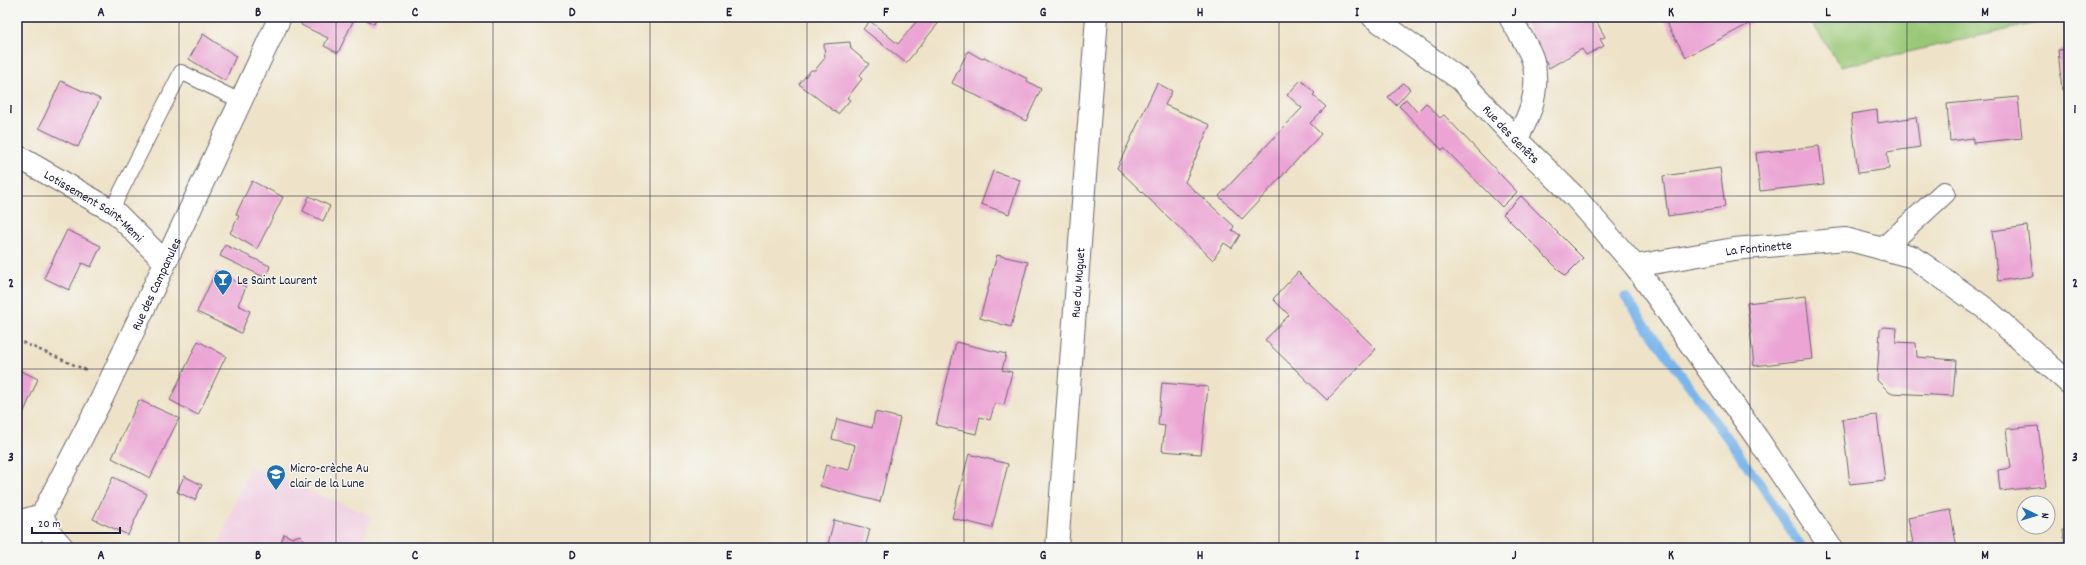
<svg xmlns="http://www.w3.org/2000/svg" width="2086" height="565" font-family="Dekko,sans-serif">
<rect width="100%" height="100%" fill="#f6f6f2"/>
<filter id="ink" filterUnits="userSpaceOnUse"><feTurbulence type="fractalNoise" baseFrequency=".025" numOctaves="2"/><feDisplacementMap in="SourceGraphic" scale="8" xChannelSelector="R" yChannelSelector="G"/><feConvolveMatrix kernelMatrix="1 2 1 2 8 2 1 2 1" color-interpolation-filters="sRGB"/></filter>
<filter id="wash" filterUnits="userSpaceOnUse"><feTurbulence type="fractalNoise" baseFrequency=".012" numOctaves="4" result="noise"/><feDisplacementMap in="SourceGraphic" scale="16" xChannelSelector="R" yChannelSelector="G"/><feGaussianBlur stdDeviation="0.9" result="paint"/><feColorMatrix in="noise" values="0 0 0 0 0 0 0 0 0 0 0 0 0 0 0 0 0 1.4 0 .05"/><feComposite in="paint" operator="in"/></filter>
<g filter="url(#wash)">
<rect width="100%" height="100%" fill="#eee3c8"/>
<path fill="#f1d0e3" d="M250,467l122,49 -13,32h-142z"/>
<path fill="#98c775" stroke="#5d7458" d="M1808,17h256l-223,50z"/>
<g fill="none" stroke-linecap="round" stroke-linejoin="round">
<path stroke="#79b5eb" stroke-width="9" d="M1625,297l134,185 43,66"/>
</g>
<g id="blocks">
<path fill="#eba4d4" d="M304,17h51l-17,36 -14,-7 4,-8 -27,-13z
M362,17h15l-3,7z
M920,17h17l4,3 -35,43 -43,-34 7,-8 28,23z
M1521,17h73l11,20 -5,2 4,7 -18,9 -4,-6 -33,19z
M1663,17h99l-76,40z
M203,34l33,22 -11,25 -36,-22z
M850,42l1,7 18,15 -10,12 3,3 -15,19 3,2 -12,14 -39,-30 12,-14h4l10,-12 -1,-14z
M2069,49v40l-7,1 -4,-40z
M968,51l14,8 2,-2 44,22 -1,2 14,8 -15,32 -74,-38z
M1301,80l14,13 -2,2 13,12 -16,16 11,11 -79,85 -23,-23 83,-88 -15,-13z
M61,81l39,18 -22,48 -39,-19z
M1157,83l15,8 -7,14 45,20 -25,57 49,44 -2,4 8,5 -8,13 -8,-5 -11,17 -96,-92z
M1403,83l7,6 -14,16 -8,-8z
M2018,97l4,41 -49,5v-5l-23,3 -3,-37z
M1406,99l11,13 9,-9 14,15 4,-3 73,77 -15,15 -58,-59 -2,2 -43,-44z
M1877,110l1,13 38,-6 4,30 -33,5 2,17 -31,4 -7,-59z
M1819,146l5,38 -64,7 -4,-38z
M1720,168l5,39 -57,9 -5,-40z
M993,171l27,9 -11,34 -28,-10z
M252,181l31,16 -26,52 -27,-16 9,-17 -3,-2z
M309,196l21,10 -7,15 -20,-10z
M1521,196l62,62 -18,18 -62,-62z
M2027,226l6,50 -35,5 -6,-50z
M67,230l34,16 -10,21 -9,-4 -13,27 -25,-12z
M225,245l45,21 -4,12 -46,-22z
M997,255l31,7 -17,65 -31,-9z
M216,271l30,16 -8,18 12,6 -9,22 -44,-21z
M1298,272l78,77 -49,51 -62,-60 24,-25 -16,-16z
M1806,296l7,63 -59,7 -7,-63z
M1884,327l13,1 -1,14 20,1 1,14 39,3 -3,36 -63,-3 -13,-13 3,-50z
M198,341l28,15 -28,59 -28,-15z
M956,342l50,12 -4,16 10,2 -8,33 -9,-2 -5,17 -10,-3 -4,17 -40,-9z
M17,369l21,10 -21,49z
M1162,383l46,4 -7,67 -39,-3 3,-25 -7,-1z
M139,400l40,18 -29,60 -38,-20z
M875,412l25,6 -20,84 -60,-16 6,-21 23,5 6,-25 -23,-6 5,-20 35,9z
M1877,415l8,65 -35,4 -8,-65z
M2038,426l8,60 -46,5 -2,-21 13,-2 -5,-39z
M969,454l39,10 -16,64 -40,-10z
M184,476l18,9 -7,15 -18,-8z
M113,477l34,17 -19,41 -35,-16z
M1950,510l7,38h-48l-1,-5h5l-5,-25z
M834,520l36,9 -5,19h-38z
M2063,530h6v18h-4z
M284,534l8,4 8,-3 6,7 8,2 -1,4h-34z"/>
</g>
</g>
<g filter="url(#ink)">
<use href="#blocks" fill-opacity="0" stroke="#69666c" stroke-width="1"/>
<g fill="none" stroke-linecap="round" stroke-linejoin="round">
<g stroke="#69666c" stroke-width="16">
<path id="service" d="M111,211l70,-139 61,30"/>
</g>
<g stroke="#69666c" stroke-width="24">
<g id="minor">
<path d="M1510,17c7,14 19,29 23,44 7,28 -2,54 -17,78"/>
<path id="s1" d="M17,156l99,57 49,49"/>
<path d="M1883,249l61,-56"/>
<path id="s2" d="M1635,266l99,-17 112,-10 67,18 73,52 83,74"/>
<path id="s3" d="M1057,548l40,-531"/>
</g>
</g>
<g stroke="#69666c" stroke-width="24">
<path id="tertiary" d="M17,522l25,-7 9,19 12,14"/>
</g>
<g stroke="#69666c" stroke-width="24">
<g id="secondary">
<path id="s4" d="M1373,17l88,63 55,59 60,59 59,68 122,172 74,110"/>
<path id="s5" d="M25,548l77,-150 178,-381"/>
</g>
</g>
<path stroke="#69666c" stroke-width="2.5" stroke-dasharray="3 3" stroke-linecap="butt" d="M17,340l69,30"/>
<use href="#service" stroke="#fff" stroke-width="14"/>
<use href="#minor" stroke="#fff" stroke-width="22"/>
<use href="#tertiary" stroke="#fff" stroke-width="22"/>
<use href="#secondary" stroke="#fff" stroke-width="22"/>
</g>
</g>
<path fill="none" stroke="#22223b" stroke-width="1" stroke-opacity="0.55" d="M179,17v531M336,17v531M493,17v531M650,17v531M807,17v531M964,17v531M1122,17v531M1279,17v531M1436,17v531M1593,17v531M1750,17v531M1907,17v531M17,196h2052M17,369h2052"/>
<defs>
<g id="bar-pin" transform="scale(1)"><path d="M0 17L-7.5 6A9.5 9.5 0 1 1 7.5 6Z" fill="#1f6fb2" stroke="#f6f6f2"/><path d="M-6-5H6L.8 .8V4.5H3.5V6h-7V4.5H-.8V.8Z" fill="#fff"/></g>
<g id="school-pin" transform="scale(1)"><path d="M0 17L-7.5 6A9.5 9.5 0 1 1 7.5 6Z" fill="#1f6fb2" stroke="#f6f6f2"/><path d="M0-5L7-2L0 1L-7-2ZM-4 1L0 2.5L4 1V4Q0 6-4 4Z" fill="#fff"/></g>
</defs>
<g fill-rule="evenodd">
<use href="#bar-pin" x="223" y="279"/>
<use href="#school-pin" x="276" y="474"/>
</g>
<g text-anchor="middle" stroke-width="3" stroke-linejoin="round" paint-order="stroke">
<g font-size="13" fill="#22223b" stroke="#f6f6f2">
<text dy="5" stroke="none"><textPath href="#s4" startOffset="182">Rue des Genêts</textPath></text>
<text dy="5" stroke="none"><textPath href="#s1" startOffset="92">Lotissement Saint-Memi</textPath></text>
<text dy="5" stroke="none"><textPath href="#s2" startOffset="125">La Fontinette</textPath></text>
<text dy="5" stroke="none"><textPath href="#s3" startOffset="266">Rue du Muguet</textPath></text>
<text dy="5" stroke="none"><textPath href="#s5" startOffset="295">Rue des Campanules</textPath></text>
</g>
<g font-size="13" fill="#22223b" stroke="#f6f6f2" text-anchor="start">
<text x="237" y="284">Le Saint Laurent</text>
<text x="290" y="472">Micro-crèche Au<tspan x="290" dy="15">clair de la Lune</tspan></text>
</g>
</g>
<rect width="2086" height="565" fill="none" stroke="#f6f6f2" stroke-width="44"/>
<g transform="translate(2036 515) rotate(94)"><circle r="19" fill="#f6f6f2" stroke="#a1a1a9"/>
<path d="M0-3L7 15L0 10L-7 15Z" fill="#1f6fb2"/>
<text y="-6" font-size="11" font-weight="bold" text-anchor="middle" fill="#22223b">N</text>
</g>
<path d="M32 527v6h88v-6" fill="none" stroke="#22223b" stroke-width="2"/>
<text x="38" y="527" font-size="12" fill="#22223b" stroke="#f6f6f2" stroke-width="3" paint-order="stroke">20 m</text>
<rect x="22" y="22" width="2042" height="521" fill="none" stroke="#22223b" stroke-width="1.5"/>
<g font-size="13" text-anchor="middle" font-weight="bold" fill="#22223b">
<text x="101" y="16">A</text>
<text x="258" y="16">B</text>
<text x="415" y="16">C</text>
<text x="572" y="16">D</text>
<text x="729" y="16">E</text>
<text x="886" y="16">F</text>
<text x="1043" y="16">G</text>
<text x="1200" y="16">H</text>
<text x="1357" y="16">I</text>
<text x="1514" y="16">J</text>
<text x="1671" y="16">K</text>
<text x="1828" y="16">L</text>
<text x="1985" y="16">M</text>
<text x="11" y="113">1</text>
<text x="2075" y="113">1</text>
<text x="11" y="287">2</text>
<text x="2075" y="287">2</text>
<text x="11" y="461">3</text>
<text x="2075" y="461">3</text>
<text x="101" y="559">A</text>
<text x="258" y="559">B</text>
<text x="415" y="559">C</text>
<text x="572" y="559">D</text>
<text x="729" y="559">E</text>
<text x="886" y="559">F</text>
<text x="1043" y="559">G</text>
<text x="1200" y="559">H</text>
<text x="1357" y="559">I</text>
<text x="1514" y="559">J</text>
<text x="1671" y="559">K</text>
<text x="1828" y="559">L</text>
<text x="1985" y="559">M</text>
</g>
</svg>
